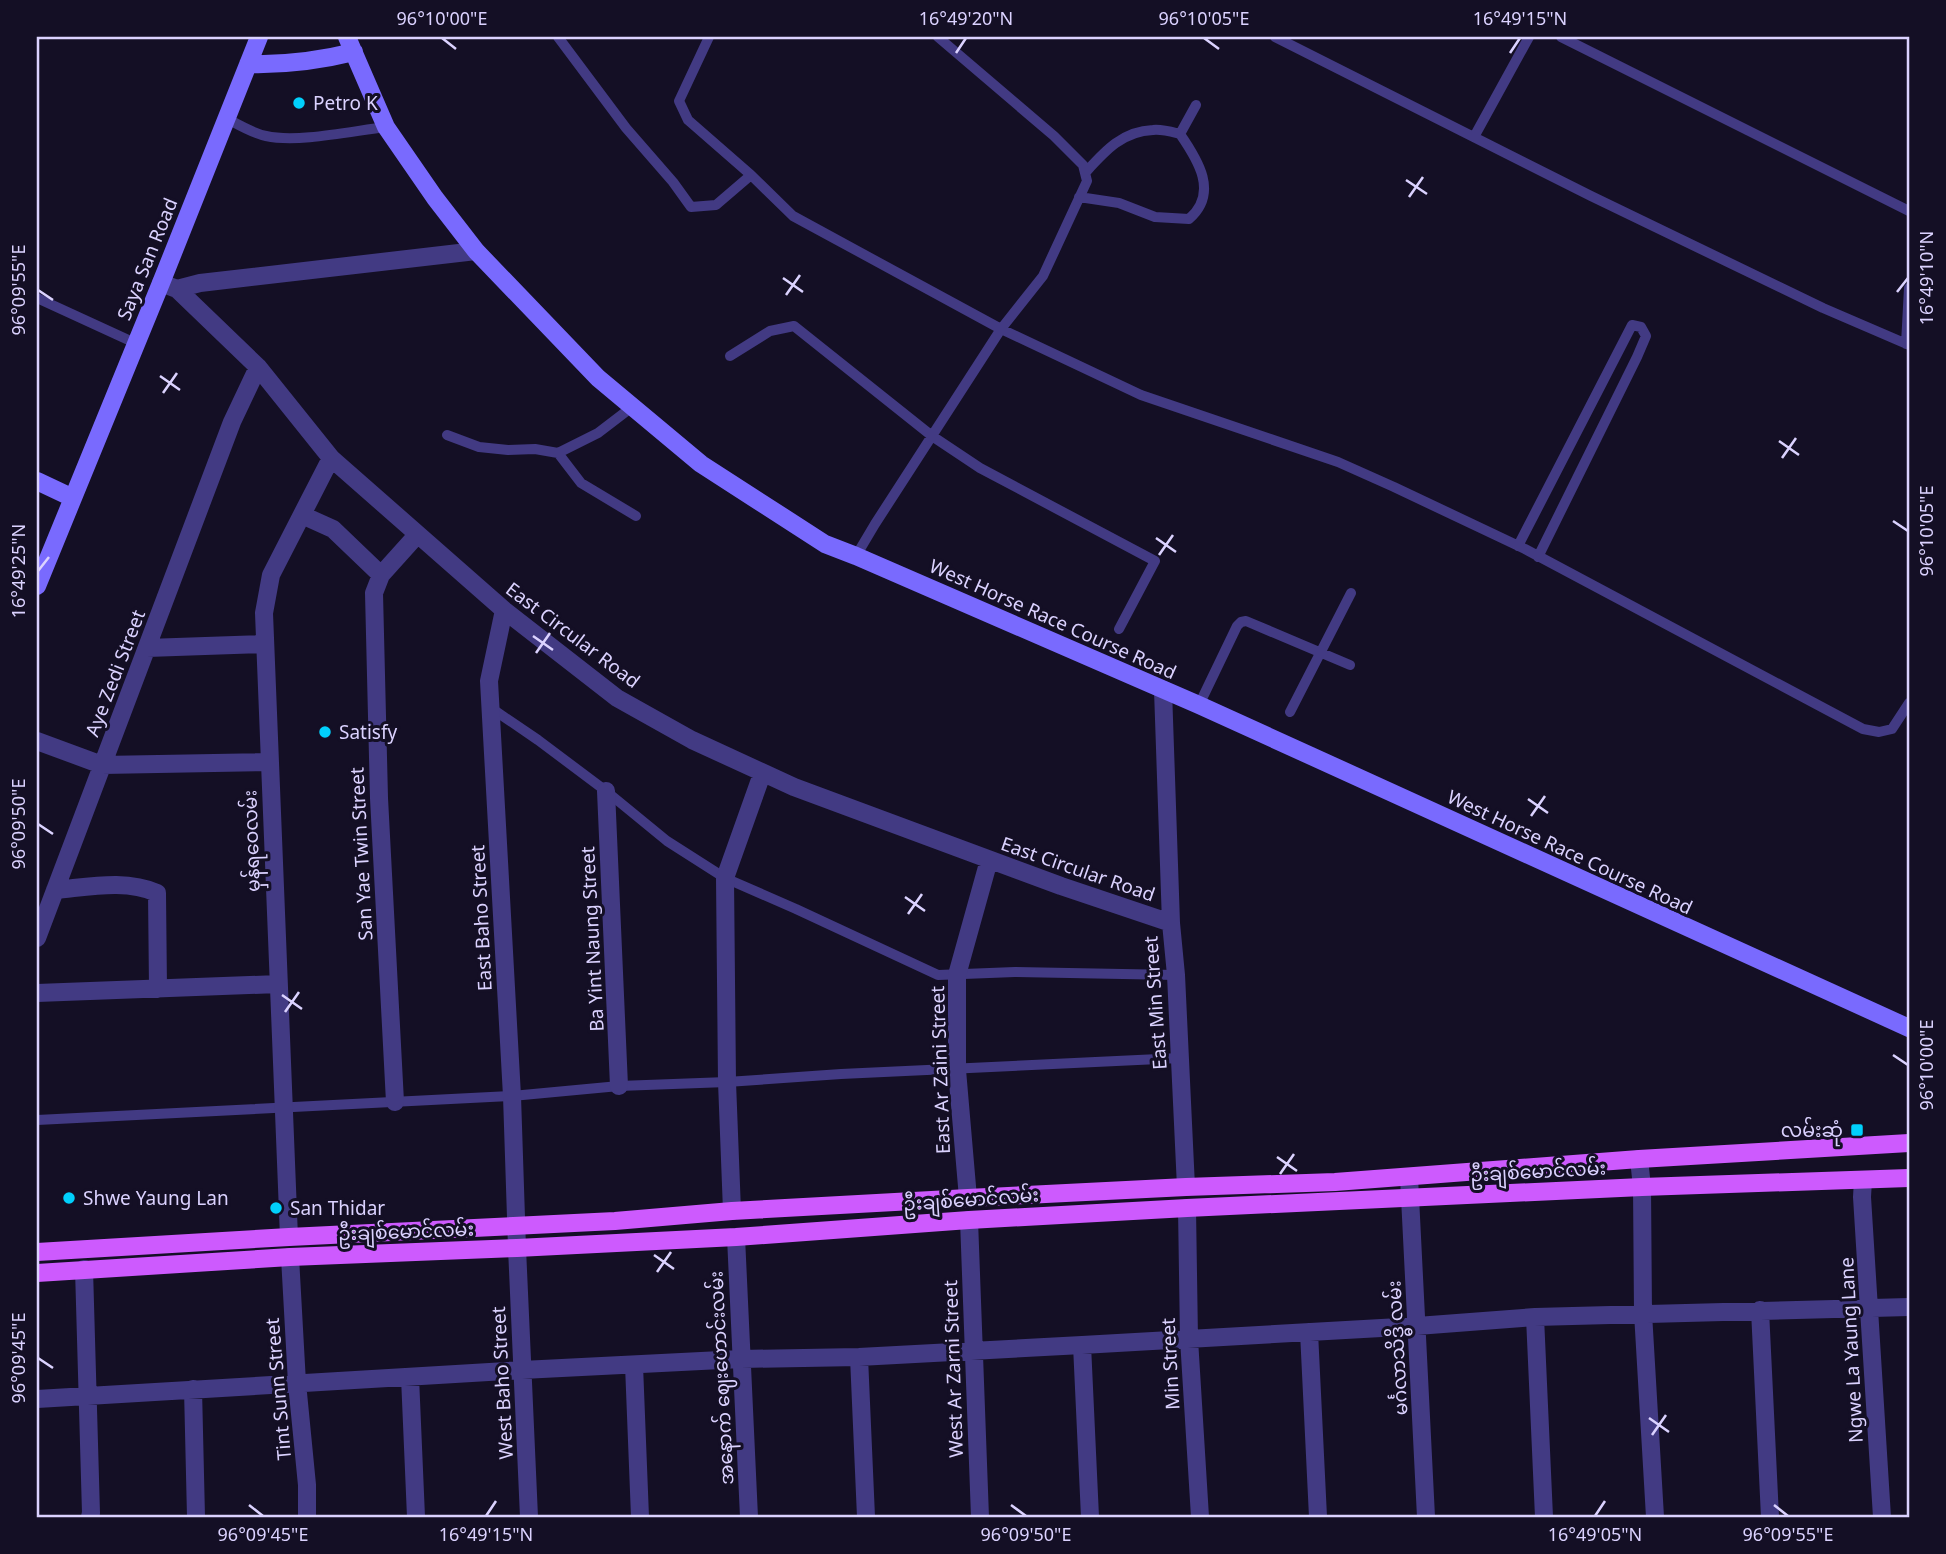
<svg xmlns="http://www.w3.org/2000/svg" width="1946" height="1554" font-family="'Noto Sans','Noto Sans Myanmar',sans-serif">
<rect width="100%" height="100%" fill="#140f25"/>
<g fill="none" stroke-linecap="round" stroke-linejoin="round">
<path stroke="#423a83" stroke-width="10" d="M558,37l68,91 47,54 18,25 25,-2 35,-30
M709,37l-30,64 9,19 63,55 42,41 208,113 140,66 197,67 56,25 131,62 338,180 16,3 13,-3 17,-26
M1275,37l316,159 232,112 86,37
M1561,37l348,174
M226,118c13,7 26,15 40,18 32,7 86,-5 120,-9
M1180,134l16,-29
M1474,137l55,-100
M1079,197l40,6 36,14 34,2c30,-26 9,-59 -9,-85 -8,-2 -18,-5 -27,-4 -31,1 -49,22 -68,43
M37,298l98,45
M1906,344l3,-56
M730,356l40,-25 24,-5 138,110 48,32 175,93 -36,68
M447,435l32,12 29,3 27,-1 23,4 40,-20 34,-26
M558,453l23,30 55,33
M1518,546l114,-221 9,2 5,9 -9,21 -99,200
M856,556l19,-32 126,-195 42,-53 44,-95 -4,-16 -29,-29 -116,-99
M1199,705l38,-79 4,-4 5,-1 104,44
M491,708l47,32 68,51 61,50 58,37 71,31 142,66 77,-3 161,3
M1290,712l61,-119
M37,1120l475,-24 107,-10 108,-4 114,-8 339,-16"/>
<path stroke="#423a83" stroke-width="18" d="M161,283l16,6 81,78 73,91 173,152 113,88 75,42 102,47 267,99 110,37
M177,289l23,-6 276,-32
M302,515l31,14 48,46
M504,610l-15,71 23,415 5,152 12,269
M147,648l118,-4
M1163,690l8,233 5,52 10,212
M37,741l65,24 167,-3
M606,791l13,295
M55,890c34,-3 71,-11 102,3l1,96
M37,938l195,-516 26,-55
M37,993l241,-9
M395,1102l-16,-304 -5,-205 7,-18 36,-40
M1639,1159l3,28 1,126 12,204
M1409,1177l17,340
M1863,1180l-1,17 20,320
M968,1198l-11,-128v-95l32,-115
M1187,1208l2,131 11,178
M732,1211l-5,-129 -2,-204 37,-104
M969,1220l11,297
M289,1237l-25,-624 7,-38 60,-117
M736,1237l13,280
M290,1257l7,126 10,102v32
M84,1269l7,244 -1,4
M1760,1310l10,207
M1535,1317l9,200
M1309,1332l9,185
M1082,1345l8,172
M859,1357l7,160
M634,1365l6,152
M410,1377l6,140
M193,1389l3,128
M37,1399l485,-29 219,-11 118,-2 223,-12 335,-19 118,-9 374,-10"/>
<path stroke="#796afe" stroke-width="18" d="M347,37l39,90 49,71 41,53 122,127 103,86 124,80 31,12 343,149 710,323
M248,64c37,1 70,-3 106,-12
M37,481l36,17
M37,586l124,-303 98,-246"/>
<path stroke="#cd5afe" stroke-width="18" d="M37,1252l252,-15 326,-16 117,-10 236,-13 218,-11 149,-5 304,-23 270,-16
M37,1273l253,-16 227,-9 219,-11 233,-17 218,-12 455,-21 267,-9"/>
</g>
<path fill="none" stroke="#dbd2ff" stroke-width="2.5" d="M442,38l14,11M1204,38l15,11M956,53l10,-15M1510,53l10,-15M1406,180l21,14M1409,197l14,-20M783,278l20,14M38,290l15,10M1897,292l11,-14M786,295l14,-20M160,376l20,14M163,393l14,-20M1779,441l20,14M1782,458l14,-20M1893,521l15,10M1156,538l20,14M1159,555l14,-20M38,571l11,-14M533,636l20,14M536,653l14,-20M1528,799l20,14M1531,816l14,-20M38,824l15,10M905,897l20,14M908,914l14,-20M282,995l20,14M285,1012l14,-20M1893,1055l15,10M1277,1157l20,14M1280,1174l14,-20M654,1255l20,14M657,1272l14,-20M38,1358l15,10M1649,1418l20,14M1652,1435l14,-20M249,1505l14,11M1011,1505l15,11M1774,1505l14,11M486,1516l10,-15M1595,1516l10,-15"/>
<g fill="#01d0fc" stroke="#140f25" stroke-width="2.5">
<circle cx="299" cy="103" r="7"/>
<circle cx="325" cy="732" r="7"/>
<rect x="1850" y="1123" width="14" height="14" rx="3.5"/>
<circle cx="69" cy="1198" r="7"/>
<circle cx="276" cy="1208" r="7"/>
</g>
<g text-anchor="middle" stroke-width="6" stroke-linejoin="round" paint-order="stroke">
<g font-size="19" fill="#dbd2ff" stroke="#140f25" text-anchor="start">
<text x="313" y="110">Petro K</text>
<text x="339" y="739">Satisfy</text>
<text x="1843" y="1137" text-anchor="end">လမ်းဆုံ</text>
<text x="83" y="1205">Shwe Yaung Lan</text>
<text x="290" y="1215">San Thidar</text>
</g>
<g font-size="19" fill="#dbd2ff" stroke="#140f25">
<text transform="translate(147 259) rotate(-68)" y="7">Saya San Road</text>
<text transform="translate(1053 619) rotate(24)" y="7">West Horse Race Course Road</text>
<text transform="translate(573 635) rotate(37)" y="7">East Circular Road</text>
<text transform="translate(115 673) rotate(-69)" y="7">Aye Zedi Street</text>
<text transform="translate(251 841) rotate(-92)" y="7">မှန်ရဝေလမ်း</text>
<text transform="translate(1570 852) rotate(25)" y="7">West Horse Race Course Road</text>
<text transform="translate(361 854) rotate(-93)" y="7">San Yae Twin Street</text>
<text transform="translate(1078 869) rotate(19)" y="7">East Circular Road</text>
<text transform="translate(481 918) rotate(-93)" y="7">East Baho Street</text>
<text transform="translate(592 939) rotate(-93)" y="7">Ba Yint Naung Street</text>
<text transform="translate(1155 1003) rotate(-94)" y="7">East Min Street</text>
<text transform="translate(940 1070) rotate(-92)" y="7">East Ar Zaini Street</text>
<text transform="translate(1538 1171) rotate(-3)" y="7">ဦးချစ်မောင်လမ်း</text>
<text transform="translate(971 1199) rotate(-4)" y="7">ဦးချစ်မောင်လမ်း</text>
<text transform="translate(406 1231) rotate(-2)" y="7">ဦးချစ်မောင်လမ်း</text>
<text transform="translate(1397 1348) rotate(-93)" y="7">မင်္ဂလာသိဒ္ဓိ လမ်း</text>
<text transform="translate(1851 1350) rotate(-93)" y="7">Ngwe La Yaung Lane</text>
<text transform="translate(1170 1364) rotate(-93)" y="7">Min Street</text>
<text transform="translate(953 1369) rotate(-92)" y="7">West Ar Zarni Street</text>
<text transform="translate(721 1378) rotate(-93)" y="7">အနောက် ဈေးဟောင်းလမ်း</text>
<text transform="translate(502 1383) rotate(-93)" y="7">West Baho Street</text>
<text transform="translate(278 1389) rotate(-95)" y="7">Tint Sunn Street</text>
</g>
</g>
<rect width="1946" height="1554" fill="none" stroke="#140f25" stroke-width="77"/>
<rect x="38" y="38" width="1870" height="1478" fill="none" stroke="#dbd2ff" stroke-width="2.5"/>
<g font-size="18" text-anchor="middle" fill="#dbd2ff">
<text x="442" y="25">96°10'00"E</text>
<text x="966" y="25">16°49'20"N</text>
<text x="1204" y="25">96°10'05"E</text>
<text x="1520" y="25">16°49'15"N</text>
<text transform="translate(1927 278) rotate(-90)" y="6">16°49'10"N</text>
<text transform="translate(19 290) rotate(-90)" y="6">96°09'55"E</text>
<text transform="translate(1927 531) rotate(-90)" y="6">96°10'05"E</text>
<text transform="translate(19 571) rotate(-90)" y="6">16°49'25"N</text>
<text transform="translate(19 824) rotate(-90)" y="6">96°09'50"E</text>
<text transform="translate(1927 1065) rotate(-90)" y="6">96°10'00"E</text>
<text transform="translate(19 1358) rotate(-90)" y="6">96°09'45"E</text>
<text x="263" y="1541">96°09'45"E</text>
<text x="486" y="1541">16°49'15"N</text>
<text x="1026" y="1541">96°09'50"E</text>
<text x="1595" y="1541">16°49'05"N</text>
<text x="1788" y="1541">96°09'55"E</text>
</g>
</svg>
